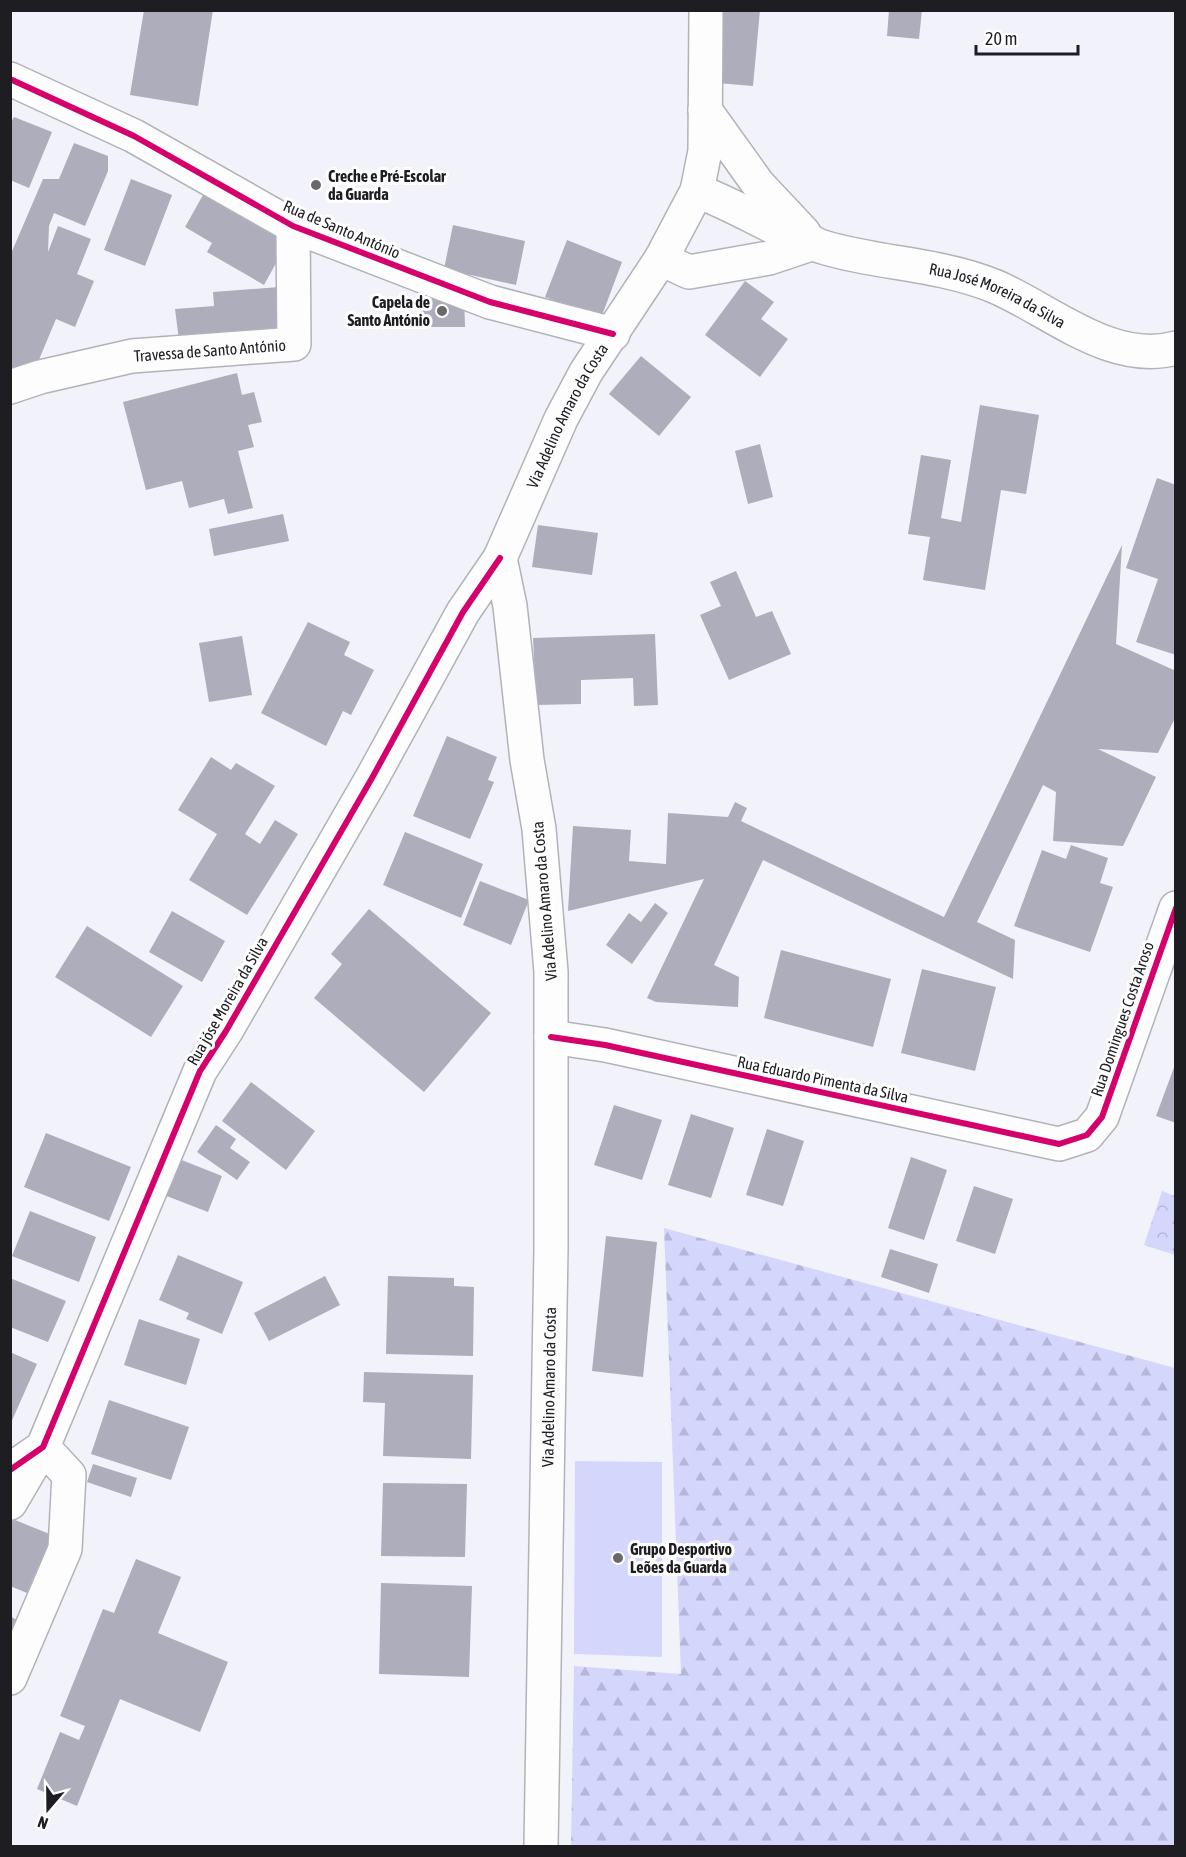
<svg xmlns="http://www.w3.org/2000/svg" width="1186" height="1857" font-family="'Asap Condensed',sans-serif">
<defs>
<pattern id="forest-firs" width="22" height="20" patternUnits="userSpaceOnUse" patternTransform="scale(1.5)"><rect width="22" height="20" fill="#d4d6fc"/><path d="M5 1l3.5 6h-7zM16 11l3.5 6h-7z" fill="#b6b7d8"/></pattern>
<pattern id="park-crowns" width="20" height="18" patternUnits="userSpaceOnUse" patternTransform="scale(1.5)"><rect width="20" height="18" fill="#d4d6fc"/><path d="M2 6a3 3 0 1 1 6 0M12 15a3 3 0 1 1 6 0" fill="none" stroke="#b6b7d8"/></pattern>
</defs>
<rect width="100%" height="100%" fill="#f2f2fa"/>
<path fill="#d4d6fc" d="M575,1461l87,1v195l-88,-3z"/>
<path fill="url(#forest-firs)" d="M664,1228l511,140v478h-604l3,-180 107,8z"/>
<path fill="url(#park-crowns)" d="M1162,1191l13,5v59l-31,-10z"/>
<path fill="#adadbc" d="M144,10h69l-15,96 -68,-11z
M724,10h36l-7,76 -36,-3z
M889,10h33l-3,29 -32,-3z
M14,117l38,15 -23,56 -19,-8v-56z
M74,143l34,13v15l-23,55 -31,-13 -5,13 -1,26 10,-26 33,13 -14,35 17,7 -19,46 -19,-8 -23,55h-23v-118l33,-77h16z
M131,179l41,16 -27,71 -41,-16z
M203,195l84,48 -23,42 -57,-33 5,-9 -27,-16z
M453,225l72,16 -9,44 -72,-16z
M567,240l55,22 -21,56 -56,-21z
M745,281l29,21 -13,17 27,20 -28,38 -55,-42z
M279,287l4,45 -104,8 -4,-31 39,-3 -1,-14z
M420,295h44l1,32h-45z
M641,356l50,41 -32,39 -50,-42z
M237,373l5,22 12,-3 8,30 -14,3 6,22 -16,4 15,57 -25,6 -4,-15 -35,9 -7,-27 -36,9 -23,-88z
M980,405l59,10 -13,79 -25,-4 -16,100 -62,-10 7,-43 -22,-3 13,-79 30,5 -10,58 20,4z
M760,444l13,53 -25,7 -13,-53z
M1157,478l19,7v170l-40,-13 22,-63 -32,-11z
M283,514l6,27 -75,15 -5,-27z
M538,525l60,8 -6,42 -60,-8z
M1122,545l-6,99 60,27v45l-18,37 -60,-4 58,28 -33,69 -70,-5 3,-49 -13,-7 -66,137 38,18 -2,39 -250,-119 -49,105 25,12 -1,30 -82,-5 -9,-4 57,-119 -136,32 5,-85 58,4 -2,31 37,3 2,-51 60,4 7,-15 12,6 -6,13 203,96z
M736,571l20,46 16,-6 19,43 -62,26 -29,-65 21,-9 -11,-24z
M308,622l42,20 -6,13 30,15 -23,45 -8,-4 -17,35 -65,-33z
M655,634l3,71 -24,1 -1,-28 -52,2v24l-45,1 -3,-67z
M242,636l10,59 -43,7 -10,-59z
M447,736l50,21 -9,23 6,2 -24,57 -57,-23z
M211,757l20,13 5,-7 39,23 -30,48 15,10 15,-24 23,14 -51,81 -58,-35 28,-46 -39,-24z
M405,832l78,32 -22,54 -78,-33z
M1071,845l37,13 -8,25 13,4 -23,65 -76,-26 28,-76 24,9z
M480,881l49,19 -18,45 -48,-20z
M655,903l13,10 -36,51 -26,-19 23,-32 12,9z
M369,909l122,104 -67,79 -110,-94 28,-34 -11,-10z
M172,911l53,30 -23,41 -53,-30z
M87,926l96,60 -32,51 -96,-60z
M781,950l110,29 -18,68 -109,-29z
M922,969l74,18 -21,84 -74,-18z
M1176,1062v61l-20,-7z
M251,1082l64,49 -29,39 -64,-49z
M614,1105l48,15 -20,60 -48,-15z
M691,1114l43,14 -23,70 -43,-13z
M216,1125l20,14 -6,9 20,14 -13,18 -40,-28z
M767,1129l37,12 -21,65 -37,-11z
M46,1133l85,34 -22,54 -85,-34z
M911,1157l36,13 -23,70 -36,-12z
M179,1159l43,17 -14,36 -44,-17z
M974,1186l39,13 -18,55 -39,-13z
M30,1211l66,26 -17,45 -67,-26z
M606,1236l51,6 -14,135 -51,-6z
M890,1249l48,15 -9,29 -48,-16z
M178,1255l65,27 -21,52 -36,-15 3,-6 -30,-13z
M325,1276l15,29 -71,36 -15,-28z
M388,1276l66,2v8l20,1 -1,69 -87,-2z
M10,1278l56,23 -18,41 -38,-15z
M139,1319l61,20 -14,46 -62,-20z
M10,1352l27,12 -27,61z
M364,1372l109,3 -2,84 -88,-3 2,-53 -22,-1z
M109,1400l80,27 -18,53 -80,-26z
M93,1464l44,14 -6,19 -44,-15z
M383,1483l84,1 -2,73 -84,-1z
M10,1518l42,17 -25,58 -17,-7z
M136,1559l45,18 -23,56 70,29 -28,70 -80,-33 -43,107 -40,-17 23,-57 19,8 6,-14 -25,-10 43,-107 11,4z
M381,1583l91,3 -3,91 -90,-3z
M10,1616l10,6 -10,16z"/>
<g fill="none" stroke-linecap="round" stroke-linejoin="round">
<g stroke="#b2b2b9" stroke-width="36">
<g id="street">
<path d="M10,79l124,57 159,90 197,76 123,32"/>
<path d="M705,110l53,74 46,49"/>
<path id="s1" d="M697,191c44,16 83,44 129,57 55,16 114,16 168,38 55,23 117,80 182,62"/>
<path d="M661,259l28,13 80,-14 45,-15"/>
<path id="s2" d="M10,387l30,-10 92,-21 162,-12 -1,-118"/>
<path d="M551,1037l54,8 454,99 28,-9 15,-18 74,-209"/>
<path d="M10,1470l33,-23 157,-376 26,-40 146,-253 91,-166 37,-54"/>
<path d="M10,1503l33,-56 26,28 -4,74 -55,129"/>
</g>
</g>
<g stroke="#b2b2b9" stroke-width="36">
<g id="secondary">
<path id="s3" d="M541,1846l10,-598v-276l-12,-143 -12,-69 -17,-154 -10,-48 61,-139 25,-47 75,-113 36,-68 8,-40 1,-141"/>
</g>
</g>
<use href="#street" stroke="#fdfdfe" stroke-width="33"/>
<use href="#secondary" stroke="#fdfdfe" stroke-width="33"/>
<g stroke="#fff" stroke-width="10">
<path id="cycleway" d="M10,79l124,57 159,90 197,76 123,32
M551,1037l54,8 454,99 28,-9 15,-18 74,-209
M10,1470l33,-23 157,-376 26,-40 146,-253 91,-166 37,-54"/>
</g>
<use href="#cycleway" stroke="#d6006c" stroke-width="6"/>
</g>
<g fill="#68686e" stroke="#fff" stroke-width="2">
<circle cx="316" cy="185" r="6"/>
<circle cx="442" cy="311" r="6"/>
<circle cx="618" cy="1558" r="6"/>
</g>
<g text-anchor="middle" stroke-width="6" stroke-linejoin="round" paint-order="stroke">
<g font-size="16" font-weight="bold" fill="#1d1d22" stroke="#fff" text-anchor="start">
<text x="328" y="182">Creche e Pré-Escolar<tspan x="328" dy="18">da Guarda</tspan></text>
<text x="430" y="308" text-anchor="end">Capela de<tspan x="430" dy="18">Santo António</tspan></text>
<text x="630" y="1555">Grupo Desportivo<tspan x="630" dy="18">Leões da Guarda</tspan></text>
</g>
<g font-size="16" fill="#1d1d22" stroke="#fff">
<text transform="translate(342 229) rotate(23)" y="6">Rua de Santo António</text>
<text dy="6" stroke="none"><textPath href="#s1" startOffset="320">Rua José Moreira da Silva</textPath></text>
<text dy="6" stroke="none"><textPath href="#s2" startOffset="204">Travessa de Santo António</textPath></text>
<text dy="6" stroke="none"><textPath href="#s3" startOffset="1449">Via Adelino Amaro da Costa</textPath></text>
<text transform="translate(544 901) rotate(-95)" y="6">Via Adelino Amaro da Costa</text>
<text transform="translate(227 1001) rotate(-60)" y="6">Rua jóse Moreira da Silva</text>
<text transform="translate(1122 1019) rotate(-71)" y="6">Rua Domingues Costa Aroso</text>
<text transform="translate(823 1079) rotate(12)" y="6">Rua Eduardo Pimenta da Silva</text>
<text dy="6" stroke="none"><textPath href="#s3" startOffset="459">Via Adelino Amaro da Costa</textPath></text>
</g>
</g>
<rect width="1186" height="1857" fill="none" stroke="#1d1d22" stroke-width="24"/>
<g transform="translate(48 1809) rotate(200)" stroke="#ffffff" stroke-width="4.5" paint-order="stroke">
<path d="M0-4.5L10 22L0 15L-10 22Z" fill="#1d1d22"/>
<text y="-9" font-size="16" font-weight="bold" text-anchor="middle" fill="#1d1d22">N</text>
</g>
<path d="M976 45v9h102v-9" fill="none" stroke="#1d1d22" stroke-width="3"/>
<text x="985" y="45" font-size="18" fill="#1d1d22" stroke="#ffffff" stroke-width="4.5" paint-order="stroke">20 m</text>
</svg>
